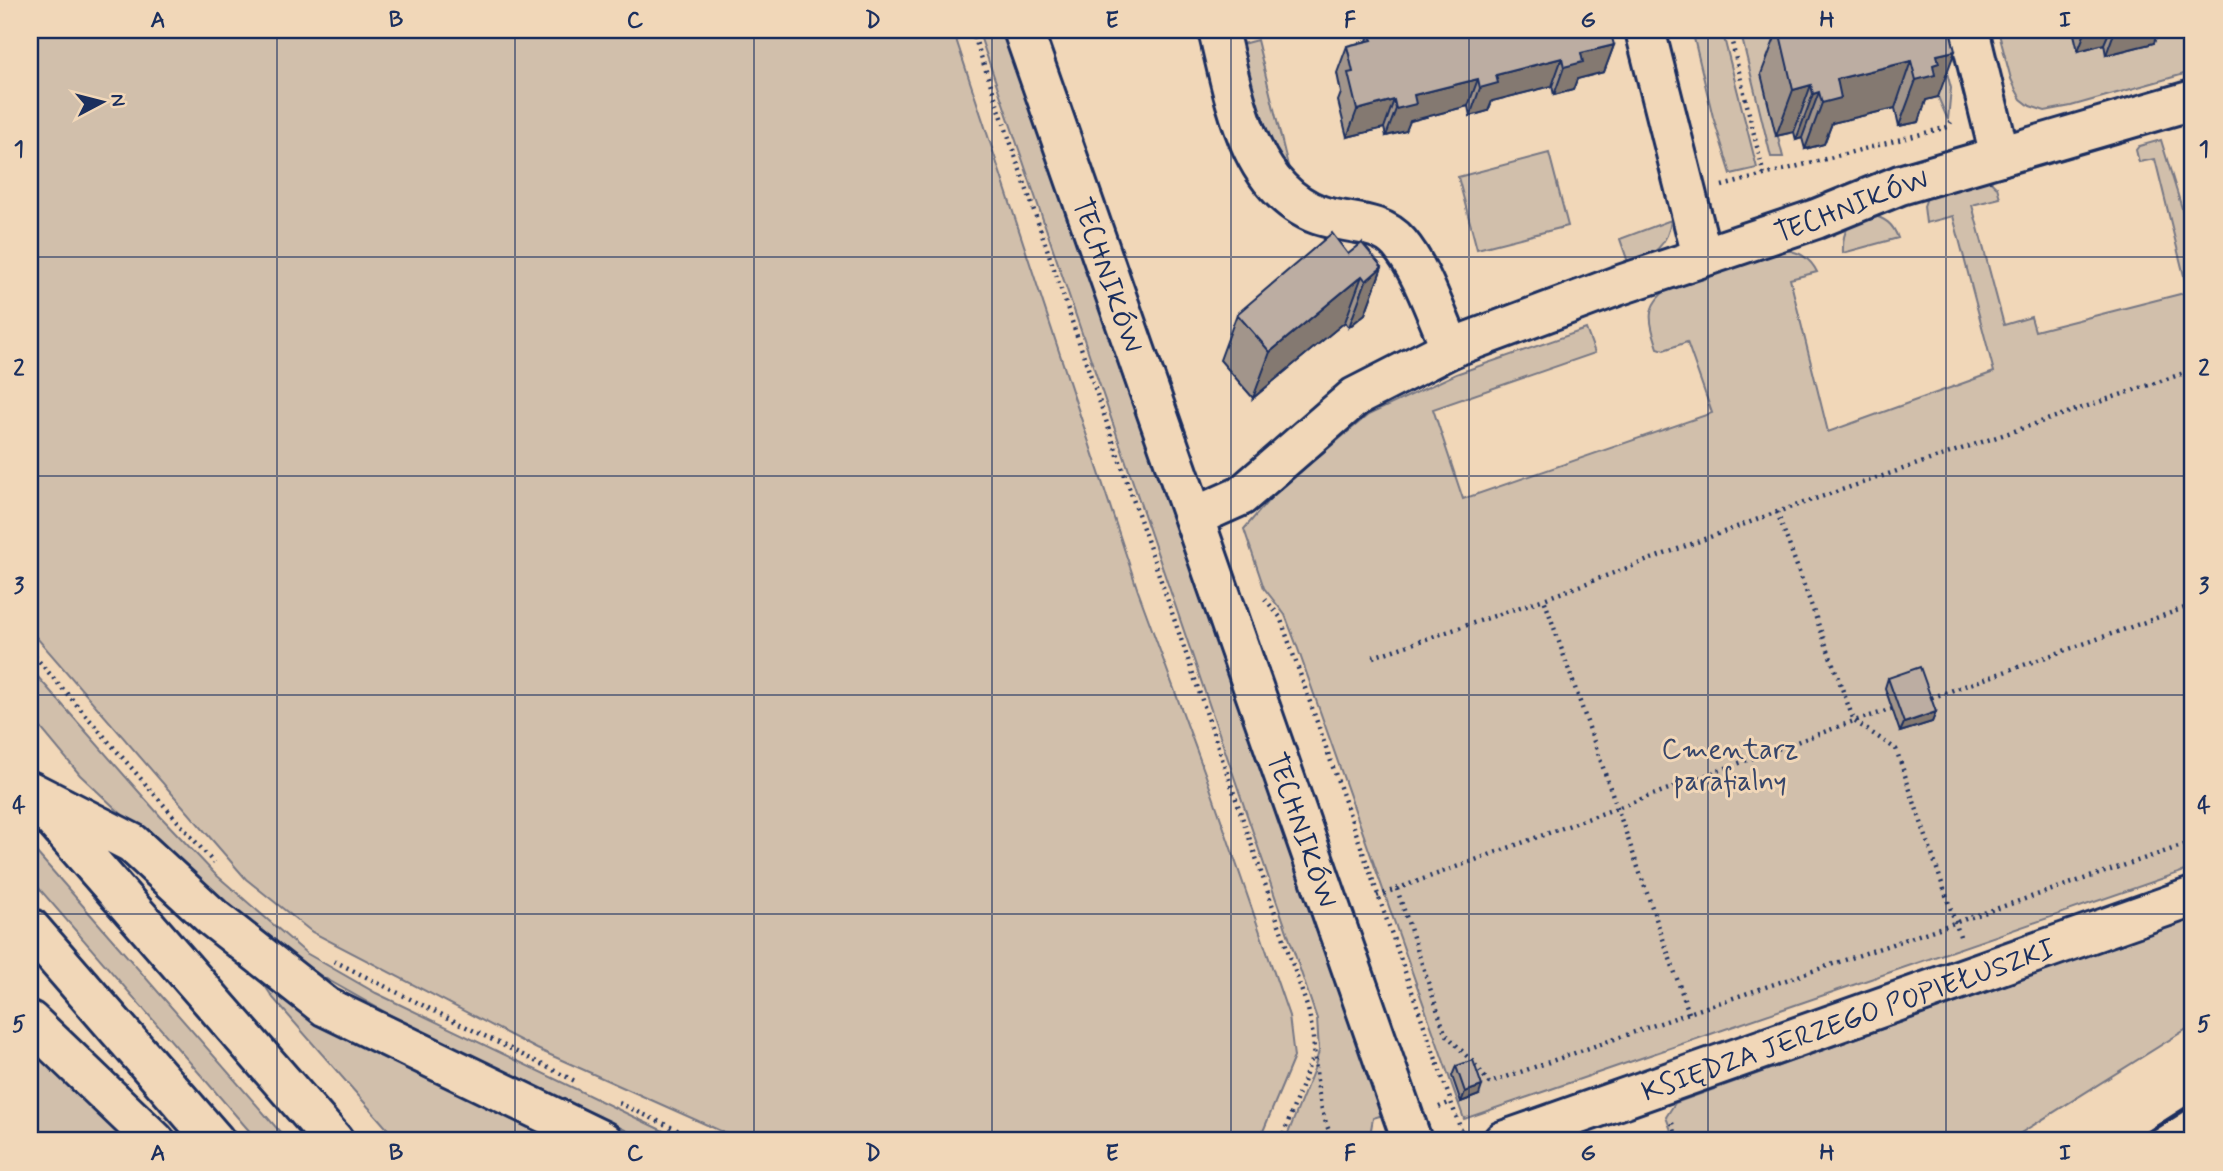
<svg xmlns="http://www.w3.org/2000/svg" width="2223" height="1171" font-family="Mynerve,sans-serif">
<rect width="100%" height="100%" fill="#f1d7b8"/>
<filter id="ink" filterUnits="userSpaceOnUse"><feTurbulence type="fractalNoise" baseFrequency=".0143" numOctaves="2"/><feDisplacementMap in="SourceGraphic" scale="14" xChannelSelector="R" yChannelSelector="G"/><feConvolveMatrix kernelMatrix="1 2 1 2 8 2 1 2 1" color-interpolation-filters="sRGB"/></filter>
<g filter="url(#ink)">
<path fill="#d1bfab" stroke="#767784" stroke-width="2" d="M30,30h923l185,561 68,185 83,240 5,41 -35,84h-516l-206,-92 -225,-117 -66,-53 -216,-249z
M978,30h25l380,1085 -10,3 -4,23h-84l29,-72 5,-18 -2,-32z
M1692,30h30l35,138 -26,6 -18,-57z
M1740,30h196l15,58 -3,32 -10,-23 -14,-62 -162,39 21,83h-12z
M1998,30h195v39l-9,5 -113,32 -26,5 -15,-5 -9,-7 -5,-9 -5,-11z
M1257,40l33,134c-30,-35 -37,-86 -48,-130z
M2161,140l23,75 9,-1v654l-729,251 -166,-470 -13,-34 -21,-27 -20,-59 31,-36 93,-78 88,-41 130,-45 9,24 -162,56 30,90 249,-86 -25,-71 -23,8 -6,-2c-9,-27 -14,-42 11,-60l115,-38c16,1 26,8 33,22l-27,7 38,153 166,-60 -41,-156 -27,7 -2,-17 4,-11 56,-20 13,12 3,11 -28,7 32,120 27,-8 4,14 153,-39 -33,-133 -16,3 -3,-12 3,-4z
M1549,153l19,73 -91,23 -19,-72z
M1871,215c14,3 22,9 27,23l-55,15c-1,-25 5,-30 28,-38z
M1671,220c-3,26 -18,35 -40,44l-3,-2 -8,-23z
M30,668l131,149 53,56 92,80 70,40 308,148h-36l-235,-113 -90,-51 -60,-40 -98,-82 -85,-80 -50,-60z
M30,845l258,296h-30l-228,-263z
M2193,918v107l-185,116h-333l-9,-24 9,-14z
M263,983c95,61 194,111 297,158h-162l-125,-143z
M30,1042l109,99h-109z"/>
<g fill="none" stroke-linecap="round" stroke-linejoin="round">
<g stroke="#1b2f5e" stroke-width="44">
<g id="minor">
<path id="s1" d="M1023,30l389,1111"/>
<path d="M1218,30c16,65 29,158 101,185 25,9 61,5 80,28 23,27 37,72 52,105"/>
<path d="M1645,30l57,226"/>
<path d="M2000,156l193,-56"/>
<path id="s2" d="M1194,517l47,-21 114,-99 96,-49 166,-62 199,-67 84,-34 100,-29 -31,-126"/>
<path id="s3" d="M1503,1141l690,-244"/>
</g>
</g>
<g stroke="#1b2f5e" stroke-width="44">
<path id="highway" d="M30,791l102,52 80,74 114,90 277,134
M41,805l293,336
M30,928l185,213
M30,1021l125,120"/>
</g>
<path stroke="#1b2f5e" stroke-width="4.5" stroke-dasharray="2 5" stroke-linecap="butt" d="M972,30l336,979c11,45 3,89 26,132
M1272,30v1
M1729,30l35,146
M1722,186l226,-59 3,-5
M1777,512l77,209 42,28 65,190
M1265,599l15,18 171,485
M30,651l184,212
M1373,657l171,-58
M1925,700l268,-95
M1397,889l48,144 33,35 11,15 200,-70 504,-171
M1377,896l477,-175 42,-13
M334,961l243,121
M1689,1013l-145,-414 233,-87 416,-142
M619,1103l82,38
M1439,1107l12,-5 10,28 5,-2
M1672,1123l6,18
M1281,1141l31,-83"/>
<use href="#minor" stroke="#f1d7b8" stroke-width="38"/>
<use href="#highway" stroke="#f1d7b8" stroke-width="38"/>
<path stroke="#1b2f5e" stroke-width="5" d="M2135,1141l58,-37
M2192,1141h1"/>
</g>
<path fill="#a2958b" stroke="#1b2f5e" stroke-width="2" d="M1778,30h172l-12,67 -12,3 -7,22 -20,4 -4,-18 -63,15 -8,21 -19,5 -3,-11 -6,2 -2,-8 -18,4 -15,-62z
M2073,30h85l-4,13 -48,12 -2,-11 -26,7z
M1407,31l207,14 -10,27 -27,7 -4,11 -19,5 -2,-9 -60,15 -4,10 -18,5 -2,-10 -58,15 -4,10 -20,5 -2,-8 -37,9 -9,-36 3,-8 -4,-20 10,-27 20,-5 2,-7z
M1348,254l34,13 -17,47 -16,13 -4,-5 -92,76 -33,-38 17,-46z
M1888,678l48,34 -4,10 -32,10 -15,-44z
M1456,1066l23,29 -18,7 -9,-26z"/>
<path fill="#847971" stroke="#1b2f5e" stroke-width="2" d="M2086,30h24l-6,14 -26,7z
M2115,30h43l-4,13 -48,12z
M1614,45l-10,27 -27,7 -4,11 -19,5 10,-28 17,-14z
M1955,51l-17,46 -12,3 -7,22 -20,4 17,-46 21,-25z
M1562,58l-10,28 -60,15 -4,10 -18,5 10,-28 16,-13z
M1911,61l-16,47 -63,15 -8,21 -19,5 17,-46 15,-24z
M1478,79l-10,27 -58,15 -4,10 -20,5 10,-27 18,-14z
M1811,85l-17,47 -18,4 17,-46z
M1819,92l-17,46 -6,2 17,-46z
M1394,100l-10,28 -37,9 10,-27z
M1382,267l-17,47 -16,13 17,-46z
M1362,276l-17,46 -92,76 17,-46z
M1936,712l-4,10 -32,10 4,-9z
M1482,1086l-3,9 -18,7 4,-10z"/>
<path fill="#bcada2" stroke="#1b2f5e" stroke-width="2" d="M1385,30h22v1l5,-1h198l4,15 -33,8 2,9 -19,5 -2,-9 -66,17 2,8 -18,5 -2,-9 -64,16 2,9 -20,5 -2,-9 -37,10 -9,-37 5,-1 -6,-26 25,-6 -3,-6z
M1779,30h171l5,21 -18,4 2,8 -6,2 2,10 -19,5 -5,-19 -74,18 4,19 -19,5 -3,-11 -6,2 -2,-9 -18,5z
M1332,233l16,21 14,-11 20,24 -16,14 -4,-5 -92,76 -33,-38z
M1920,667l16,45 -32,11 -16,-45z
M1473,1060l9,26 -17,6 -9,-26z"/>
</g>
<path fill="none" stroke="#1b2f5e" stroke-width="2" stroke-opacity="0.55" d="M277,30v1111M515,30v1111M754,30v1111M992,30v1111M1231,30v1111M1469,30v1111M1708,30v1111M1946,30v1111M30,257h2163M30,476h2163M30,695h2163M30,914h2163"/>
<g text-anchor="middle" stroke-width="6" stroke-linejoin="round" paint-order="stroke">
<g font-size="28" fill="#1b2f5e" stroke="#f1d7b8">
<text dy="10" stroke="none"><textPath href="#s2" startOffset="735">TECHNIKÓW</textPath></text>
<text dy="10" stroke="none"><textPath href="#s1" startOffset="259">TECHNIKÓW</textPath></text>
<text dy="10" stroke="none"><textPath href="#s1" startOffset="847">TECHNIKÓW</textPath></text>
<text dy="10" stroke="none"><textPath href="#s3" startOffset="366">KSIĘDZA JERZEGO POPIEŁUSZKI</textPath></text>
</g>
<g font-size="28" fill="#36456a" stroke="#f1d7b8">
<text x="1730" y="758">Cmentarz<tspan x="1730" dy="32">parafialny</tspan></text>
</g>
</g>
<rect width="2223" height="1171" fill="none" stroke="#f1d7b8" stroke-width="77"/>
<g transform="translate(102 102) rotate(83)" stroke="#f1d7b8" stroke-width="5" paint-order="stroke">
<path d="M0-5L12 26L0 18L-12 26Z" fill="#1b2f5e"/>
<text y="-10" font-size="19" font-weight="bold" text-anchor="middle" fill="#1b2f5e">N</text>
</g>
<rect x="38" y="38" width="2146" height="1094" fill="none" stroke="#1b2f5e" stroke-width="2.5"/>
<g font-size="23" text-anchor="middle" font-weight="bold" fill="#1b2f5e">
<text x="158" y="27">A</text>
<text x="396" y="27">B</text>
<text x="635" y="27">C</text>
<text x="873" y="27">D</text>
<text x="1112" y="27">E</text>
<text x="1350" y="27">F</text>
<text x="1588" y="27">G</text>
<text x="1827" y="27">H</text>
<text x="2065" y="27">I</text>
<text x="19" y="156">1</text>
<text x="2204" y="156">1</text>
<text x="19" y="375">2</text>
<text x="2204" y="375">2</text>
<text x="19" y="593">3</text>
<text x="2204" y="593">3</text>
<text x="19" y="812">4</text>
<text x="2204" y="812">4</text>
<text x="19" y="1031">5</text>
<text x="2204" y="1031">5</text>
<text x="158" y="1160">A</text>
<text x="396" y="1160">B</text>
<text x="635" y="1160">C</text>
<text x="873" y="1160">D</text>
<text x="1112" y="1160">E</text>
<text x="1350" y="1160">F</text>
<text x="1588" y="1160">G</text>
<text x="1827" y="1160">H</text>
<text x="2065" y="1160">I</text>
</g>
</svg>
